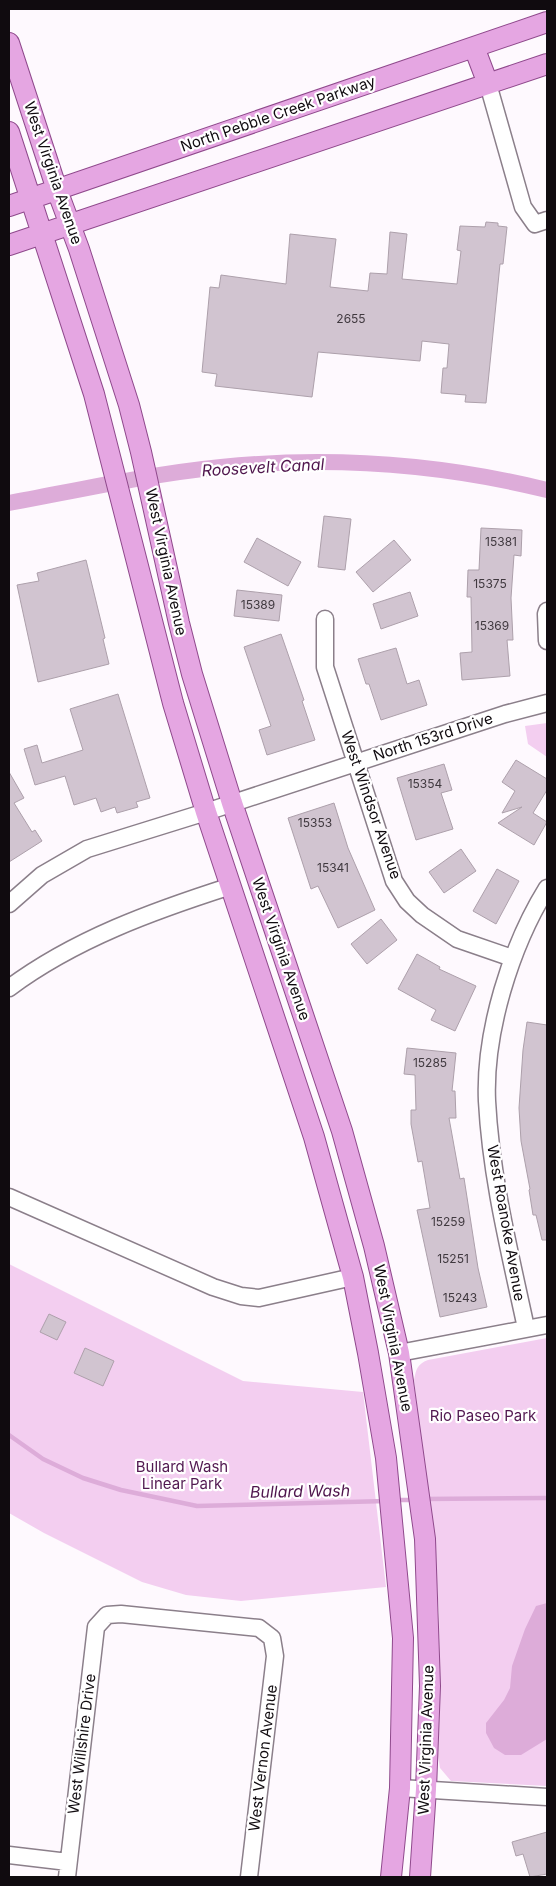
<svg xmlns="http://www.w3.org/2000/svg" width="556" height="1886" font-family="Inter,sans-serif">
<rect width="100%" height="100%" fill="#fef9fe"/>
<path fill="#f3cef0" d="M547,723v34l-19,-13 -3,-18z
M9,1264l234,117 120,11 23,195 -145,14 -55,-6 -44,-13 -98,-49 -35,-20z
M547,1338v448l-96,-5 -11,-13 -2,-12 2,-51 -1,-92 -4,-56 -21,-177c2,-10 3,-16 14,-20z"/>
<path fill="#ddacd9" d="M547,1603v136l-26,16h-16l-11,-7 -8,-15v-10l18,-23 6,-12 2,-22 13,-37 11,-23z"/>
<g fill="none" stroke-linecap="round" stroke-linejoin="round">
<path stroke="#ddacd9" stroke-width="4.5" d="M9,1435l34,24 40,19 38,12 76,16 189,-5
M424,1499l123,-1
M396,1500h17"/>
<path stroke="#ddacd9" stroke-width="16" d="M9,503c70,-13 141,-29 212,-36 109,-11 220,-3 326,23"/>
</g>
<path fill="#d1c4d0" stroke="#ada0ab" d="M486,222l12,1v3l9,1 -4,37h-3l-14,139 -21,-1 1,-7 -25,-2 2,-25h4l2,-24 -27,-3 -2,20 -102,-9 -6,45 -97,-11 2,-12 -15,-2 8,-85 9,1 2,-13 65,9 4,-50 46,5 -6,48 38,4 2,-18 17,1 3,-42 17,2 -5,45 55,5 4,-33 -4,-1 3,-24 25,1z
M324,516l27,3 -6,51 -27,-3z
M481,528l41,2 -1,26 -7,-1 -3,43 2,42h-6l3,36 -48,4 -2,-27 12,-1 -1,-55h-4l1,-27h11z
M257,538l44,24 -13,24 -44,-24z
M394,540l17,20 -38,32 -17,-20z
M86,560l19,78 -2,1 6,25 -71,18 -21,-97 22,-4 -2,-8z
M237,590l45,5 -3,26 -45,-5z
M410,592l8,24 -37,13 -8,-25z
M281,634l23,66 -2,1 13,39 -48,15 -8,-25 12,-4 -27,-79z
M396,648l11,36 12,-4 8,25 -46,15 -12,-36h-3l-8,-25z
M118,694l32,104 -14,4 2,5 -21,6 -2,-6 -14,5 -5,-14 -22,7 -9,-29 -30,9 -11,-36 13,-4 5,18 41,-13 -13,-41z
M516,760l31,19v11l-14,23 14,9 -13,23 -36,-22 24,-16 -20,6 13,-22 -13,-9z
M444,764l8,26 -11,3 12,36 -37,11 -19,-62z
M9,772l15,26 -10,5 18,29 3,-2 7,11 -33,21z
M334,803l14,45 27,62 -37,18 -20,-42 -7,3 -23,-71z
M461,849l15,22 -32,22 -15,-21z
M497,869l22,12 -23,43 -23,-13z
M381,919l16,21 -30,24 -16,-20z
M417,954l23,13 -1,2 37,17 -21,45 -24,-11 5,-10 -38,-21z
M527,1022l20,3v215h-5l-6,-25h-3l-4,-25 1,-1 -9,-48 -2,-33 4,-58z
M407,1048l49,5 -4,38h3l1,27h-7l11,61 4,-1 14,90 9,39 -47,10 -23,-107 13,-2 -8,-47 -4,1 -7,-38v-14h5l-1,-35 -11,-1z
M49,1314l17,8 -9,18 -17,-8z
M85,1348l29,13 -11,25 -29,-13z
M547,1832v42l-17,3 -7,-23 -7,2 -4,-14z"/>
<g fill="none" stroke-linecap="round" stroke-linejoin="round">
<g stroke="#8b7f8a" stroke-width="19">
<path id="minor" d="M488,84l35,123 12,17 12,-4
M547,611l-1,3 1,27
M325,619v48l69,214 13,20 15,14 35,24 55,19
M9,904l33,-29 45,-26 119,-37 299,-98 42,-11
M9,988c66,-49 144,-77 222,-102
M9,1197l204,90 28,9 18,2 94,-21
M526,1328c-16,-75 -35,-150 -39,-227 -3,-69 24,-155 60,-213
M399,1353l148,-28
M400,1788l147,9
M9,1855l59,7
M67,1877l29,-250 11,-12 14,-1 138,14 13,10 3,18 -26,221"/>
</g>
<g stroke="#8f498c" stroke-width="22">
<path id="major" d="M9,43l48,147 22,59 50,156 12,47 38,171 13,51 40,129 110,328 32,115 25,107 26,186 5,147 -4,103 -6,88
M474,47l14,37
M9,132l85,262 79,309 33,109 108,325 39,140 15,76 18,105 17,180 -3,150 -9,89
M9,206l538,-184
M9,245l538,-181"/>
</g>
<use href="#minor" stroke="#fff" stroke-width="16"/>
<use href="#major" stroke="#e5a6e2" stroke-width="20"/>
</g>
<g text-anchor="middle" stroke-width="4.5" stroke-linejoin="round" paint-order="stroke">
<g font-size="12" fill="#40393f">
<text x="351" y="323">2655</text>
<text x="501" y="546">15381</text>
<text x="490" y="588">15375</text>
<text x="258" y="609">15389</text>
<text x="492" y="630">15369</text>
<text x="425" y="788">15354</text>
<text x="315" y="827">15353</text>
<text x="333" y="872">15341</text>
<text x="430" y="1067">15285</text>
<text x="448" y="1226">15259</text>
<text x="453" y="1263">15251</text>
<text x="460" y="1302">15243</text>
</g>
<g font-size="15" fill="#100b0f" stroke="#fff">
<text transform="translate(278 114) rotate(-19)" y="5">North Pebble Creek Parkway</text>
<text transform="translate(53 173) rotate(71)" y="5">West Virginia Avenue</text>
<text transform="translate(166 562) rotate(78)" y="5">West Virginia Avenue</text>
<text transform="translate(433 737) rotate(-18)" y="5">North 153rd Drive</text>
<text transform="translate(371 805) rotate(71)" y="5">West Windsor Avenue</text>
<text transform="translate(281 949) rotate(71)" y="5">West Virginia Avenue</text>
<text transform="translate(506 1223) rotate(80)" y="5">West Roanoke Avenue</text>
<text transform="translate(393 1338) rotate(79)" y="5">West Virginia Avenue</text>
<text transform="translate(426 1740) rotate(-88)" y="5">West Virginia Avenue</text>
<text transform="translate(82 1744) rotate(-83)" y="5">West Willshire Drive</text>
<text transform="translate(263 1758) rotate(-83)" y="5">West Vernon Avenue</text>
</g>
<g font-size="15" fill="#521951" stroke="#fff">
<text x="483" y="1421">Rio Paseo Park</text>
<text x="182" y="1472">Bullard Wash<tspan x="182" dy="17">Linear Park</tspan></text>
</g>
<g font-size="16" font-style="italic" fill="#4f154d" stroke="#fff">
<text transform="translate(263 467) rotate(-3)" y="6">Roosevelt Canal</text>
<text transform="translate(300 1491) rotate(-1)" y="6">Bullard Wash</text>
</g>
</g>
<rect width="556" height="1886" fill="none" stroke="#100b0f" stroke-width="20"/>
</svg>
